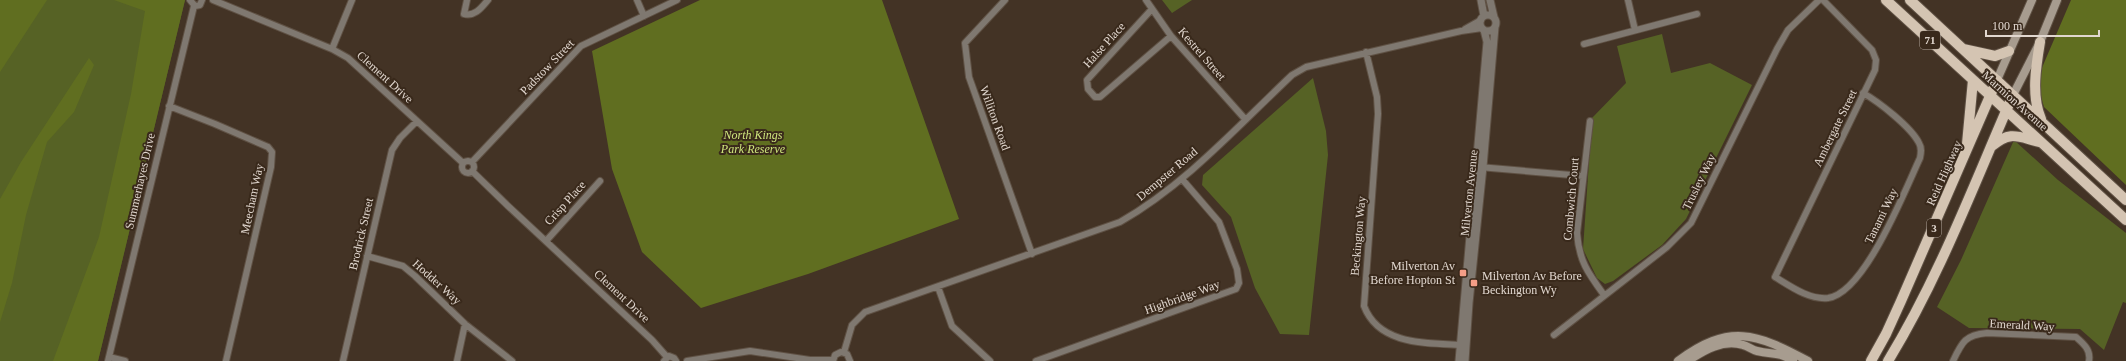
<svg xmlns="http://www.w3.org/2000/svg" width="2126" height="361" font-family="'Times New Roman',serif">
<rect width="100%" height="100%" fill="#433325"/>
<path fill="#566225" d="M0,0h185l-87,361h-98z
M1162,0h30l-20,13z
M1662,34l9,39 39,-10 42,22 -66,134 -24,26 -49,36 -8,3 -8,-6 -14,-29 9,-131 34,-35 -9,-37z
M1313,78l13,53 2,24 -19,180 -29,-1 -25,-46 -24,-71 -29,-32 1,-10z
M2014,140l44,40 68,53v70l-3,-1 -19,48 -24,-21 -111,-1 -32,-21 24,-47z"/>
<path fill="#606e20" d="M0,0h47l-47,72z
M114,0h71l-87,361h-45l46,-124 32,-143 14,-83z
M700,0h182l77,219 -151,55 -107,34 -59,-56 -30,-83 -20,-118z
M2071,0h55v185l-82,-78 -4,-14 1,-23z
M89,58l5,7 -20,47 -27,30 -21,73 -14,68 -12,39v-123l21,-37z"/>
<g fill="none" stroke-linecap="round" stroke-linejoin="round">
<g stroke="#5f5144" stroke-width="8">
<path id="minor" d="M190,0l5,6 5,-1 2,-5
M213,0l119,49 16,9 115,105
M467,0l-3,14c11,3 18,-7 24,-14
M637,0l7,16
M1005,0l-40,43 4,34 63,177
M1146,0l25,36 74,83
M1628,0l7,30
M1823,0l49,50 4,10 -1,10 -100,207c15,9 34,23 53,21 37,-5 77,-108 92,-140 1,-5 2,-10 -1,-15 -8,-16 -40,-41 -56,-50
M1152,9l-65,71 1,9 7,8h5l71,-61
M1465,29l16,-9
M1584,44l113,-30
M332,49l20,-49
M1366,52l11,45 1,17 -14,192c15,40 64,37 100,39
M169,106l46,18 53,23 4,5 -1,15 -45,194
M1590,121l-13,112c2,28 11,40 27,62
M462 167a6 6 0 1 1 12 0a6 6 0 1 1-12 0Z
M472,162l109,-116 96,-46
M1479,167l104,9
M472,171l36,35 144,134 15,17
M546,241l54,-60
M367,256l36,10 12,10 50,48 47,37
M938,287l14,39 38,35
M1554,335l113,-88 24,-24 86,-174 11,-19 31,-30
M844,352l8,-27 13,-13 255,-90c65,-37 117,-95 172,-147l14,-8 155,-36 21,-3
M109,357l16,4
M108,361l86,-355
M343,361l49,-211 8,-12 17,-17
M457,361l8,-37
M664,361l5,-5 5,2 2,3
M687,361l63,-10 60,9h23
M833,361l2,-6 6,-3 6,2 3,7
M1036,361l200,-72 3,-6 -2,-14 -18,-47 -37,-43
M1953,361c9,-19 12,-26 34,-28l89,4c8,7 15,13 13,24"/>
</g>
<g stroke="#5f5144" stroke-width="9">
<path id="tertiary" d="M1481,0l3,16
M1490,0l4,17
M1480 23a8 8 0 1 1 16 0a8 8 0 1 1-16 0Z
M1459,361l28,-319 -3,-12
M1465,361l4,-58 14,-136 12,-140"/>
</g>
<g stroke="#5f5144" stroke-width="10">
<path id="secondary" d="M1997,80l35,-80
M2013,95l27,-53 17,-42
M1678,361c51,-38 78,-28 130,0
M1688,361c16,-11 35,-22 55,-16 5,1 9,5 14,6 16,4 21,0 36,10"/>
</g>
<g stroke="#5f5144" stroke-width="12">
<path id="trunk" d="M1886,0l240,220
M1910,0l216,200
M2040,42c-4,24 -9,54 1,77
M1963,49l32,7 14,-5
M1967,144l6,-64
M1992,146c19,-16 26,-9 48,-4
M1871,361l15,-27 15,-33 96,-221
M1888,361c51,-83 86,-177 125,-266"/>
</g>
<use href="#minor" stroke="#7f7870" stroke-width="6"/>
<use href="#tertiary" stroke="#7f7870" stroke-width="7"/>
<use href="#secondary" stroke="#a79c8f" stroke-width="8"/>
<use href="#trunk" stroke="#d4c4b2" stroke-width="10"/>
</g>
<g fill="#f49e87" stroke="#39291b" stroke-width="1.5">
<rect x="1459" y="269" width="8" height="8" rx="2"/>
<rect x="1470" y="279" width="8" height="8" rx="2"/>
</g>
<g text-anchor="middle" stroke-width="4" stroke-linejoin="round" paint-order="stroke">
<g fill="#39291b" stroke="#afa399" stroke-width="1">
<rect x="1920" y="31" width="20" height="18" rx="3"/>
<rect x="1927" y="219" width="14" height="18" rx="3"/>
</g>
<g font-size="11" font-weight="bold" fill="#e1d7cf">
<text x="1930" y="44">71</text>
<text x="1934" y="232">3</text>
</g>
<g font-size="12" fill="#e1d7cf" stroke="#39291b">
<text transform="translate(1104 45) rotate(-48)" y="4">Halse Place</text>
<text transform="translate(1202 54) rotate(49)" y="4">Kestrel Street</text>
<text transform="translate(547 67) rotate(-46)" y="4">Padstow Street</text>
<text transform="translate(385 77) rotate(42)" y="4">Clement Drive</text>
<text transform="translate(2015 101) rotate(42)" y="4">Marmion Avenue</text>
<text transform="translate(995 118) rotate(70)" y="4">Williton Road</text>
<text transform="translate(1835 128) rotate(-64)" y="4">Ambergate Street</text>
<text transform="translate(1944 173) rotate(-66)" y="4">Reid Highway</text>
<text transform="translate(1167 174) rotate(-40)" y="4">Dempster Road</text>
<text transform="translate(140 181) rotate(-77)" y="4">Summerhayes Drive</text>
<text transform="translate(1699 182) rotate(-64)" y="4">Trusley Way</text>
<text transform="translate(1469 193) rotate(-84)" y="4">Milverton Avenue</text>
<text transform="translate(252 199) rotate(-78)" y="4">Meecham Way</text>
<text transform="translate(1571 199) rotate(-85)" y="4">Combwich Court</text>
<text transform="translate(565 203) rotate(-48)" y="4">Crisp Place</text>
<text transform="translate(1881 216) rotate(-64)" y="4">Tanami Way</text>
<text transform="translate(361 234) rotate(-77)" y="4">Brodrick Street</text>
<text transform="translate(1358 236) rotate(-85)" y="4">Beckington Way</text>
<text transform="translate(437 282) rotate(42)" y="4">Hodder Way</text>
<text transform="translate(622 296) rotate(43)" y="4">Clement Drive</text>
<text transform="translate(1182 297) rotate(-20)" y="4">Highbridge Way</text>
<text transform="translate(2022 325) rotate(3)" y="4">Emerald Way</text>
</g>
<g font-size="12" font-style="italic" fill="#cfe67d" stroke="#39291b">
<text x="753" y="139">North Kings<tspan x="753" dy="14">Park Reserve</tspan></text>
</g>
<g font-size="12" fill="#e1d7cf" stroke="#39291b" text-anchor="end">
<text x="1455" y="270">Milverton Av<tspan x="1455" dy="14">Before Hopton St</tspan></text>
<text x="1482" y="280" text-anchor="start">Milverton Av Before<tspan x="1482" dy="14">Beckington Wy</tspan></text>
</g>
</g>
<path d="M1986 30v6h113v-6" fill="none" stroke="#e1d7cf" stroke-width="2"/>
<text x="1992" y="30" font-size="12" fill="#e1d7cf" stroke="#39291b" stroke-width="3" paint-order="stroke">100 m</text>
</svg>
